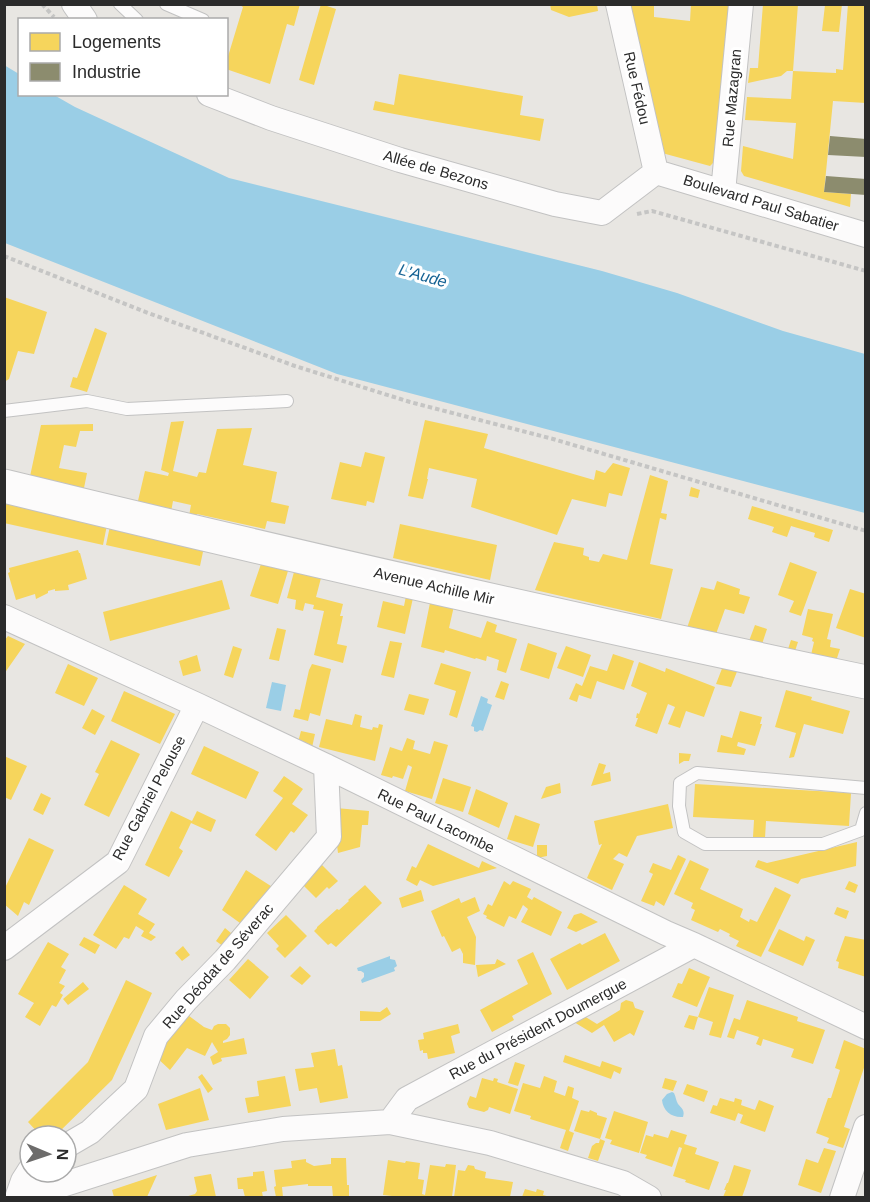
<svg xmlns="http://www.w3.org/2000/svg" width="870" height="1202" font-family="Arial,sans-serif">
<rect width="100%" height="100%" fill="#e8e6e2"/>
<path fill="#9acee6" d="M4,65l15,9 1,20 34,1 21,12 154,71 373,93 75,22 106,38 82,23v159l-528,-139 -332,-131z
M272,682l14,3 -5,26 -15,-3z
M481,696l7,3 -1,4 5,2 -9,26 -3,-1 -3,2 -3,-1v-4l-3,-1z
M390,956v3l5,1 2,6 -3,2 1,3 -33,12 -1,-3 3,-3v-4l-3,-2h-3l-1,-3z
M672,1092l2,1c2,4 2,8 4,11 4,5 7,6 5,13 -11,1 -20,-6 -21,-17l5,-6z"/>
<path fill="#f6d55c" d="M238,4h62l-6,22 -7,-2 -17,60 -44,-15v-6l17,-56z
M321,4l15,5 -22,76 -15,-5z
M550,4h47l1,7 -29,6 -18,-7z
M627,4h27v13l36,4 1,-17h38l-14,157 -5,5 -48,-13z
M763,4h35l-5,67h-6l-6,5 -33,7 2,-15h8z
M826,4h16l-3,28 -17,-1 3,-26z
M848,4h18v99l-33,-2 -9,91 27,2 -1,13 -106,-31 -3,-5 2,-25 50,13 3,-36 -51,-3 2,-23 44,2 2,-28 43,2v-4l7,1z
M399,74l124,22 -3,19 24,4 -4,22 -167,-31 2,-9 19,4z
M4,297l43,15 -13,42 -16,-3 -9,28 -5,3z
M95,328l12,5 -20,59 -17,-5 3,-10 4,1z
M425,420l63,14 -4,14 110,32 2,-10 9,3 8,-10 17,5 -8,28 -13,-3 -3,14 -34,-8 -15,36 -86,-28 6,-28 -48,-11 -2,11h1l-5,20 -15,-3z
M184,421l-11,50 24,6 2,-5 7,1 11,-44 35,-1 -9,37 34,7 -6,30 18,4 -4,18 -18,-3 -2,8 -68,-15 -1,4 -7,-2 2,-11 -18,-4 -2,11 -34,-7 8,-34 23,5 1,-3 -8,-3 10,-48z
M93,424v7h-13l-4,16 -12,-2 -5,23 28,5 -4,20 -54,-12 12,-56z
M365,452l20,5 -11,46 -7,-2 -1,5 -35,-7 9,-37 21,5z
M650,475l18,6 -7,32 6,1 -1,6 -6,-2 -10,46 23,5 -12,50 -126,-29 19,-48 30,6 -1,7 6,2v3l10,2 4,-8 24,6z
M691,487l9,3 -2,8 -9,-2z
M4,503l103,22 -4,20 -99,-22z
M752,506l81,24 -4,12 -15,-5 1,-4 -24,-7 -4,11 -15,-5 2,-5 -26,-8z
M400,524l97,21 -7,35 -97,-22z
M110,526l94,21 -4,19 -94,-21z
M78,550l1,3h1l7,26 -19,6 1,5 -14,1v-2l-7,2v2l-12,6 -1,-5 -19,6 -8,-27 2,-1 -1,-4z
M790,562l27,10 -16,44 -12,-4 5,-11 -16,-6z
M261,564l27,7 -10,33 -28,-8z
M294,572l27,6 -5,19 27,7 -3,12h3l-6,28 10,2 -4,17 -29,-8 10,-44 -11,-2 1,-4 -9,-2 -2,8 -8,-2 1,-9 -9,-2z
M222,580l8,29 -120,32 -7,-29z
M717,581l23,8 -1,5 11,3 -6,17 -19,-5 -9,25 -29,-6 14,-41 13,3z
M850,589l16,5v44l-30,-10z
M406,596l7,2 -8,36 -28,-7 6,-26 21,5z
M431,598l23,8 -5,22 32,10 6,-17 10,4 -2,7 22,7 -11,34 -9,-3 2,-10 -12,-4 -1,5 -10,-3 -1,1 -30,-9 -1,3 -23,-6z
M808,609l25,5 -6,25 4,1 -1,7 10,2 -4,12 -25,-6 3,-13 -2,-1 1,-3 -11,-3z
M755,625l12,4 -5,15 -13,-3z
M277,628l9,2 -7,31 -10,-2z
M8,636l17,8 -21,30v-33z
M791,640l7,2 -3,9 -7,-2z
M390,641l12,2 -8,35 -13,-3z
M528,643l29,10 -8,26 -29,-9z
M233,646l9,3 -9,29 -9,-3z
M566,646l25,9 -8,22 -26,-9z
M613,654l21,7 -10,29 -27,-9 -6,18 -12,-4 -2,7 -8,-3 7,-16 6,3 8,-20 17,5z
M197,655l4,16 -18,5 -4,-15z
M639,662l26,10 1,-4 49,19 -11,30 -18,-6 -6,17 -12,-4 7,-17 -7,-3 -11,30 -22,-8 3,-8h-2l1,-5 2,1 8,-21 -16,-7z
M441,663l30,9 -14,46 -8,-3 7,-24 -22,-7z
M68,664l30,14 -14,28 -29,-13z
M312,664l19,5 -11,47 -10,-3 -2,8 -15,-4 2,-8 5,1 9,-40z
M723,666l15,3 -7,18 -15,-3z
M501,681l8,3 -5,16 -9,-3z
M786,690l26,7 -1,3 39,11 -7,23 -39,-10 -10,33 -5,1 7,-25 -21,-6z
M124,691l51,23 -15,30 -49,-23z
M409,694l20,5 -5,16 -20,-5z
M92,709l13,7 -10,19 -13,-7z
M740,711l22,6 -2,7h2l-7,22 -17,-4 -1,4 9,3 -2,6 -27,-3 4,-17 11,3z
M355,714l7,2 -2,11 12,3 1,-3 5,1 1,-4 4,1 -8,36 -56,-14 7,-28 26,6z
M301,731l14,3 -4,18 -14,-6z
M407,738l8,3 -2,8 17,5 4,-13 14,4 -16,54 -27,-8 7,-24 -4,-2 -5,14 -10,-3 -1,2 -11,-3 9,-28 12,4z
M111,740l29,14 -31,63 -25,-12 15,-31 -4,-2z
M204,746l55,26 -13,27 -55,-25z
M679,753l12,1 -2,7h-5l-5,3z
M4,756l23,10 -16,34 -7,-3z
M599,763l7,2 -3,9 7,-2 1,9 -20,5z
M284,776l19,13 -11,15 16,11 -14,18 -3,-2 -15,20 -21,-16 28,-37 -10,-7z
M443,778l28,9 -8,25 -28,-9z
M560,783l1,10 -20,6 5,-12z
M695,784l156,9 -2,33 -83,-5 -1,17 -12,-1 1,-17 -61,-3z
M476,789l32,14 -9,25 -31,-14z
M41,793l10,5 -8,17 -10,-5z
M668,804l5,24 -36,8 -10,21 -8,-4 -6,6 11,5 -12,26 -25,-12 15,-34 -3,1 -5,-24z
M336,808l33,3 -1,14h-6l-2,22 -22,6 -3,-23z
M171,811l21,10 5,-10 19,9 -5,12 -20,-9 -12,25 4,3 -14,26 -24,-12z
M515,815l25,9 -7,23 -26,-8z
M29,838l25,12 -25,55 -5,-3 -6,14 -14,-12v-14z
M857,842l-1,24 -55,13 -3,5 -43,-17 3,-7 9,3z
M428,844l51,24 3,-7 15,7 -64,18 -13,-6 -3,6 -11,-6 6,-14 4,2z
M537,845h10v11l-10,2z
M678,855l8,4 -22,47 -8,-5 -2,5 -13,-5 12,-27 -4,-2 4,-9 18,7z
M690,860l19,9 -9,20 43,20 -3,8 9,5 1,-3 7,3 18,-35 16,8 -30,62 -25,-11 3,-5 -10,-5 1,-2 -10,-5 -2,3 -27,-12 4,-10 -4,-2 2,-5 -19,-9z
M322,865l16,16 -9,8 -2,-2 -11,11 -13,-13z
M246,870l28,18 -47,61 -11,-8 9,-13 6,5 9,-10 -18,-13z
M504,881l6,4 3,-4 18,8 -4,8 5,3 2,-3 28,15 -11,24 -30,-14 7,-13 -5,-4 -7,14 -7,-3 -5,11 -18,-9 1,-2 -4,-2 5,-10 4,2z
M849,881l9,4 -3,8 -10,-4z
M124,885l23,14 -9,15 17,10 -6,9 7,4 -5,4 -10,-5 3,-5 -8,-5 -7,13 -5,-2 -8,12 -23,-14z
M365,885l17,18 -46,44 -5,-4 -3,2 -14,-14 3,-3v-1l20,-18 2,1 10,-9 -1,-1z
M421,890l3,11 -22,7 -3,-10z
M475,897l5,14 -13,6 9,20 -1,28 -12,-2v-9l-3,-6 -8,4 -8,-16 -2,1 -11,-26 28,-13 2,5z
M837,907l12,4 -3,8 -12,-5z
M581,913l17,9 -22,10 -9,-4 7,-13z
M286,915l21,21 -22,22 -9,-9 3,-3 -12,-13z
M779,929l25,12 2,-5 9,4 -12,26 -35,-15z
M605,933l15,28 -53,29 -17,-31 30,-16 2,2z
M845,936l21,4v37l-28,-9 1,-6 -3,-1z
M84,937l16,8 -5,9 -16,-9z
M48,942l21,12 -8,13 5,3 -7,13 6,3 -5,7 3,2 -7,12 -4,-2 -12,21 -15,-9 9,-14 -16,-9z
M183,946l7,9 -8,6 -7,-8z
M533,952l19,42 -40,22 2,4 -22,12 -12,-22 48,-26 -11,-24z
M248,959l21,18 -19,22 -21,-19z
M497,959l9,5 -28,13 -2,-12 19,-1z
M300,966l11,10 -9,9 -12,-9z
M689,968l21,9 -13,30 -25,-10 6,-14 4,1z
M126,980l26,13 -40,87 -57,56h-14l-13,-14 60,-60z
M83,982l6,7 -21,16 -5,-6z
M709,987l25,8 -13,43 -12,-3 4,-13 -15,-5z
M626,1000l7,2 2,6 9,3 -10,25 -4,-3 -16,9 -10,-17 -12,8 -18,-11 10,-6 13,8 23,-14 1,-7z
M747,1000l51,17 -1,4 28,9 -12,34 -22,-7 3,-8 -31,-10 -2,7 -5,-2 3,-7 -22,-7 -3,9 -7,-2 7,-19 6,2z
M387,1007l4,7 -11,7h-20v-10l20,1z
M181,1010l23,17 8,3 2,-4 4,-2h8l4,4v7l-3,4 -4,2v2l21,-5 3,16 -26,4 1,3 -9,4 -3,-8 8,-5 -6,-10 -7,14 -18,-8 -17,22 -15,-14z
M689,1015l9,2 -4,13 -10,-3z
M458,1024l2,9 -9,3 4,17 -27,6 -1,-6h-4v-3l-3,1 -2,-11 6,-1 -1,-6z
M844,1040l22,9v13l-22,65 6,2 -7,19 -16,-5 2,-5 -13,-5 12,-35h3l9,-28 -5,-2z
M335,1049l3,17 4,-1 6,33 -28,5 -3,-15 -18,3 -4,-22 19,-2 -3,-14z
M565,1055l35,12 2,-6 20,7 -2,6 -6,-3 -3,8 -48,-17z
M515,1062l10,3 -7,21 -10,-3z
M202,1074l11,15 -5,4 -10,-16z
M285,1076l6,30 -43,7 -3,-15 14,-2 -2,-15z
M544,1076l13,5 -3,11 11,4 3,-10 6,2 -2,10 7,3 -10,30 5,2 -6,18 -8,-3 6,-18 -36,-11 1,-3 -17,-5 9,-28 17,5z
M482,1078l11,3 1,-3 4,1 -1,3 21,7 -8,25 -21,-7 -1,3 -4,2 -15,-4 -2,-4 3,-8 6,2z
M665,1078l12,3 -4,10 -11,-3z
M687,1084l21,7 -4,11 -21,-8z
M200,1088l9,32 -43,10 -8,-26z
M720,1098l14,4 1,-4 7,2 -1,5 14,5 4,-10 15,6 -9,26 -25,-9 3,-8 -5,-2 -3,8 -25,-8 3,-8 4,1z
M581,1110l8,2 1,-2 7,3v2l10,3 -7,21 5,2 -7,20 -10,-3 4,-12 4,-3h3l1,-4 -26,-8z
M614,1111l34,11 -9,31 -29,-9 2,-4 -7,-2z
M671,1130l16,5 -3,9 13,4 -2,6 24,8 -10,28 -24,-8 1,-2 -13,-4 9,-28 -3,-1 -7,20 -27,-9 2,-3 -7,-2 6,-18 7,2 1,-3 14,4z
M824,1148l12,3 -15,42 -23,-8 8,-26 12,4z
M331,1158h15l1,27h2v12h-16l-1,-11h-24v-2l-26,3 1,10h-7l-2,-10 2,-1 -2,-16 18,-2 -1,-7 15,-2v3l8,4 17,-2z
M388,1160l17,3 1,-2 14,2 -2,16 6,1 -2,14 3,1 5,-30 15,2 1,-3 10,1 -4,32 -21,-1v1h-30l-18,-2z
M468,1165l6,1 1,3 11,3 -1,6 28,4 -3,15h-56l4,-27 7,1z
M734,1165l17,5 -5,16 -4,11h-19l3,-7h-2l3,-7h1z
M264,1171l3,20 -5,1 1,5h-18l-2,-8h-5l-1,-11 16,-2v-4z
M211,1174l5,23h-31l10,-3 2,-3 -3,-14z
M157,1175l-10,22h-33l-2,-7z
M525,1189l11,3 1,-3 7,2 -1,4 7,2h-28z"/>
<path fill="#8c8c6e" d="M830,136l36,3v18l-38,-2z
M826,176l40,3v16l-42,-3z"/>
<g fill="none" stroke-linecap="round" stroke-linejoin="round">
<g stroke="#c2c2c2" stroke-width="14">
<path id="lane" d="M120,4l17,16
M166,4l37,16
M4,411l83,-10 40,8 160,-8
M866,788l-169,-15 -17,10 -1,23 5,26 21,12h118l38,-14 5,-17"/>
</g>
<g stroke="#c2c2c2" stroke-width="26">
<path id="street" d="M74,4l11,16
M618,4l38,168
M209,94l62,24 129,42 155,44 47,9 54,-41
M656,172l210,63
M723,192l18,-188
M4,617l193,88 129,61 340,167 28,12 172,82
M4,948l114,-86 79,-157
M390,1122l17,-23 287,-154
M66,1146l24,-14 46,-43 20,-53 30,-36 39,-40 104,-123 -3,-71
M17,1198l6,-17 7,-11
M33,1198l7,-6 147,-47 96,-16 107,-7 100,21 133,40 26,15
M842,1198l24,-71"/>
</g>
<g stroke="#c2c2c2" stroke-width="35">
<path id="secondary" d="M4,486c286,70 574,135 862,196"/>
</g>
<path stroke="#c5c5c4" stroke-width="4" stroke-dasharray="4.5 3" stroke-linecap="butt" d="M42,4l12,13
M637,214l15,-3 214,60
M4,256l144,57 147,53 115,36 143,37 313,92"/>
<use href="#lane" stroke="#fcfbfb" stroke-width="12"/>
<use href="#street" stroke="#fcfbfb" stroke-width="24"/>
<use href="#secondary" stroke="#fcfbfb" stroke-width="33"/>
</g>
<g text-anchor="middle" stroke-width="6" stroke-linejoin="round" paint-order="stroke">
<g font-size="15" fill="#2b2b2b" stroke="#fff">
<text transform="translate(637 88) rotate(77)" y="5">Rue Fédou</text>
<text transform="translate(732 98) rotate(-85)" y="5">Rue Mazagran</text>
<text transform="translate(436 170) rotate(16)" y="5">Allée de Bezons</text>
<text transform="translate(761 203) rotate(17)" y="5">Boulevard Paul Sabatier</text>
<text transform="translate(434 586) rotate(13)" y="5">Avenue Achille Mir</text>
<text transform="translate(149 798) rotate(-62)" y="5">Rue Gabriel Pelouse</text>
<text transform="translate(436 821) rotate(26)" y="5">Rue Paul Lacombe</text>
<text transform="translate(218 966) rotate(-49)" y="5">Rue Déodat de Séverac</text>
<text transform="translate(538 1029) rotate(-28)" y="5">Rue du Président Doumergue</text>
</g>
<g font-size="16" font-style="italic" fill="#166394" stroke="#fff">
<text transform="translate(423 275) rotate(16)" y="6">L'Aude</text>
</g>
</g>
<rect width="870" height="1202" fill="none" stroke="#2b2b2b" stroke-width="12"/>
<rect x="18" y="18" width="210" height="78" fill="#ffffff" stroke="#aaaaaa" stroke-width="1.5"/>
<rect x="30" y="33" width="30" height="18" fill="#f6d55c" stroke="#aaaaaa" stroke-width="1.5"/>
<text x="72" y="48" font-size="18" fill="#2b2b2b">Logements</text>
<rect x="30" y="63" width="30" height="18" fill="#8c8c6e" stroke="#aaaaaa" stroke-width="1.5"/>
<text x="72" y="78" font-size="18" fill="#2b2b2b">Industrie</text>
<g transform="translate(48 1154) rotate(92)"><circle r="28" fill="#ffffff" stroke="#aaaaaa" stroke-width="1.5"/>
<path d="M0-4.5L10 22L0 15L-10 22Z" fill="#6d6c6b"/>
<text y="-9" font-size="16" font-weight="bold" text-anchor="middle" fill="#2b2b2b">N</text>
</g>
</svg>
